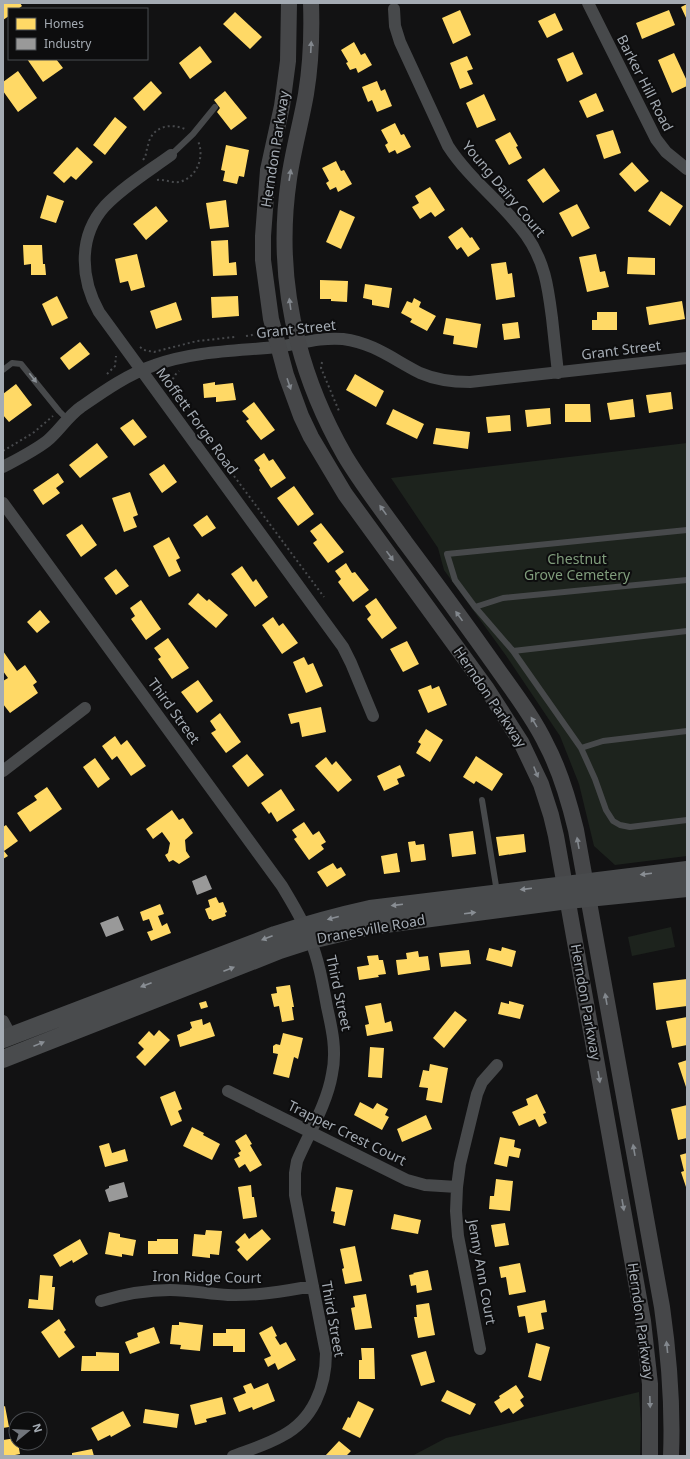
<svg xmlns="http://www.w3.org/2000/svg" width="690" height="1459" font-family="'Noto Sans',sans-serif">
<rect width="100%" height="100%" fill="#121213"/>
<path fill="#1d231d" d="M687,443v413l-72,9 -21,-19 -15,-62 -19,-48 -53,-79 -63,-87 -6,-22 -47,-70z
M671,927l4,20 -43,9 -4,-19z
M639,1392l2,32 -1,32h-228l34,-18z"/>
<path fill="#ffd966" d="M3,3h17l2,3 -4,3h-9v7l-6,4z
M687,4v16l-6,-13z
M460,10l11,25 -18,9 -11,-26z
M669,10l6,15 -33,14 -6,-16z
M235,12l27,25 -12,12 -27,-25z
M555,13l8,17 -16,8 -9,-17z
M354,42l7,13 4,-2 7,12 -14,8 -2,-5 -6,2 -4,-7 2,-1 -7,-12z
M200,46l12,16 -22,17 -11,-16z
M573,52l10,22 -16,8 -10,-23z
M674,53l13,28v5l-15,7 -14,-33z
M467,56l6,13 -6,2 6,13 -13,5 -10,-26z
M27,59h29l7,9 -20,14z
M18,71l19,27 -19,14 -15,-21v-9z
M151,81l11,12 -18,18 -11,-13z
M377,81l4,10 4,-2 7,17 -15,6 -5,-12 -4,2 -6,-15z
M225,91l22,27 -16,12 -14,-18 3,-4 -6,-8z
M596,93l8,18 -17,7 -8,-17z
M484,94l12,26 -19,8 -11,-25z
M115,117l12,10 -22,28 -12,-10z
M395,123l6,12 3,-1 7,13 -14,7 -2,-4 -6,3 -4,-8 3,-2 -7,-13z
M613,130l8,23 -17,6 -8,-24z
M510,132l8,14 -2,1 6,11 -13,7 -14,-25z
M226,145l23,5 -5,27 -5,-1 -2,8 -14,-3 2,-10 -4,-1z
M77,147l16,15 -17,18 -5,-4 -7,7 -11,-10z
M336,161l5,10 3,-1 8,14 -14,8 -2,-5 -6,3 -4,-7 3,-2 -7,-13z
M632,162l17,19 -14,11 -16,-18z
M544,168l16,23 -17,12 -16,-23z
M430,187l15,23 -10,7 -4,-5 -11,7 -8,-12 7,-4 -4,-7z
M661,191l22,15 -13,20 -22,-15z
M47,195l17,6 -8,22 -16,-5z
M226,200l3,27 -19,2 -4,-26z
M577,204l13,24 -18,9 -13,-24z
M156,206l12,15 -22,19 -13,-16z
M340,210l15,7 -14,32 -15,-7z
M462,227l8,11 2,-1 8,12 -12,8 -7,-10 -4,3 -9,-13z
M228,240l1,23 7,-1 1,13 -24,1 -2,-35z
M23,245h19l1,19h2l1,11h-15v-11l-7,1z
M137,254l8,33 -14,4 -3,-10 -8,2 -5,-24z
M596,254l4,18 5,-1 4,16 -22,5 -8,-35z
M628,257l27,1v17l-28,-1z
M506,262l2,12 4,-1 3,24 -19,3 -5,-36z
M320,280l28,1 -1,21 -16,-1v-2h-11z
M365,284l27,4 -3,20 -17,-3v-5l-9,-2z
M57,296l11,22 -16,8 -10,-22z
M238,296l1,20 -27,2 -1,-21z
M414,298l7,4 -2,5 17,9 -9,15 -17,-9 2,-3 -11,-6 6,-12 5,2z
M682,301l3,18 -36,6 -3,-18z
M176,302l6,18 -26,9 -6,-18z
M597,312h20v18h-25v-10h5z
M446,318l35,6 -4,24 -24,-4 1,-8 -11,-2z
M518,322l2,16 -16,2 -2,-16z
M80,342l10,12 -21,16 -9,-12z
M355,374l29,17 -8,16 -30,-17z
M215,382v3l18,-2 3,17 -20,2v-5l-12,1 -1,-14z
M16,384l16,21 -23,17 -6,-7v-21z
M671,392l2,17 -24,4 -3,-18z
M633,399l2,18 -25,3 -3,-17z
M254,402l21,28 -14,10 -15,-19 3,-2 -7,-8z
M565,404h25l1,18h-26z
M550,408l1,16 -24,3 -2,-17z
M393,409l31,15 -7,15 -31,-15z
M510,415l1,16 -23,2 -2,-16z
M133,419l14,18 -13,9 -14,-18z
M436,428l34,4 -2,17 -35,-5z
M97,443l11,14 -28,21 -11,-13z
M264,453l5,8 4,-2 13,19 -15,10 -12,-18 1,-2 -6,-8z
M164,464l13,18 -15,11 -13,-19z
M58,473l6,9 -8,6 4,5 -17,12 -10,-15z
M294,486l20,28 -16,12 -21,-28z
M130,492l8,23 -5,2 4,10 -13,5 -12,-34z
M207,515l9,13 -14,9 -9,-12z
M321,523l23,29 -16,11 -15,-20 4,-3 -7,-9z
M82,524l15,21 -16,12 -15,-22z
M169,537l11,21 -4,2 5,11 -12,6 -16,-31z
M346,563l6,10 3,-1 14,18 -16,12 -15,-20 3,-3 -6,-8z
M242,566l11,16 3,-3 12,18 -13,10 -24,-33z
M116,569l13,17 -13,9 -12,-17z
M198,593l9,8 2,-2 19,16 -12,13 -28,-24z
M376,598l21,30 -15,11 -15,-20 4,-4 -6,-9z
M141,600l20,29 -15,11 -15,-21 4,-3 -5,-8z
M40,610l10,12 -13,11 -10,-11z
M273,617l6,9 4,-3 15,20 -16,11 -20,-29z
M168,638l21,30 -17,11 -14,-20 3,-2 -7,-9z
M407,641l12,23 -16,8 -13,-23z
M3,651l14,20 8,-6 12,17 -4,3 5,8 -28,20 -7,-9v-23l5,-3 -5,-7z
M304,657l4,8 5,-2 10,23 -17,7 -13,-31z
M198,680l15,21 -16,12 -16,-21z
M431,685l1,4 7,-3 8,19 -19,8 -10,-23z
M321,707l5,25 -24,5 -3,-15 -8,2 -3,-10z
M220,713l21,29 -15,11 -15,-20 5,-3 -6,-9z
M426,729l17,11 -13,22 -14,-9 5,-9 -3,-2z
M115,736l6,9 6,-5 19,26 -15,10 -14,-20 -5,4 -10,-14z
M247,754l17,21 -16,12 -16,-21z
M476,756l27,18 -11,17 -16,-10 -2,3 -11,-7z
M326,757l6,8 4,-4 16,19 -14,12 -23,-26z
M95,758l15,21 -12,9 -15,-21z
M400,765l5,11 -8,3 2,5 -15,7 -7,-15z
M47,787l15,22 -32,23 -13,-19 20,-13 -3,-4z
M281,789l14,21 -18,12 -6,-10 -2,2 -8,-11z
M172,810l7,10 4,-2 10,15 -8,7 1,11 4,6 -11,7 -6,-4 -4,2 -4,-7 3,-2 2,-10 -8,-11 -9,7 -7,-10z
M304,822l9,13 6,-4 7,11 -5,3 3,4 -15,11 -15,-21 3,-2 -5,-7z
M6,825l12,16 -14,10 4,5 -5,3v-32z
M473,831l3,23 -24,3 -3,-23z
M524,834l2,18 -27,4 -3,-19z
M415,841l1,4 8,-1 2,16 -15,2 -3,-20z
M397,853l3,19 -16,2 -3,-18z
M333,863l4,6 4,-2 5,8 -19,12 -10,-15z
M216,897l3,6 4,-1 4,10 -2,1 1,3 -14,5 -1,-2h-2l-4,-10 5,-2 -2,-7z
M160,904l4,10 -6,2 4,10 5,-3 4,10 -20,8 -4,-9 6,-2 -4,-11 -6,2 -3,-9z
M502,947l14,4 -4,16 -26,-7 3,-12 12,3z
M469,950l2,14 -30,3 -2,-14z
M418,951l1,6 9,-1 2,14 -32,5 -2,-15 11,-1 -1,-6z
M378,955l1,5h4l3,14 -8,1 1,2 -20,3 -2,-13 12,-2 -2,-9z
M687,979v27l-31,4 -3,-27z
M290,985l4,22h-2l2,13 -12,2 -3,-16 -5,1 -3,-13 6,-1 -1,-6z
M206,1001l2,6 -7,2 -2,-6z
M509,1001l15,4 -4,14 -22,-5 3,-12 8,2z
M381,1003l4,20 6,-2 2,10 -26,5 -2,-11 4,-1 -4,-18z
M455,1011l12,9 -23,28 -11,-10z
M687,1017v28l-15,3 -6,-27z
M202,1019l1,6 7,-3 5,14 -35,11 -3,-12 13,-5v-1l2,-1 -2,-6z
M159,1030l11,10 -25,26 -9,-9 8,-8 -6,-6 11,-12 5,5z
M283,1033l20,5 -5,21 -4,-2 -5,21 -16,-4 5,-20 -5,-1v-7l3,-2 4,1z
M370,1047l14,1 -2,30 -14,-1z
M687,1060v30l-9,-27z
M430,1064l18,4 -6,35 -16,-3 2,-12 -9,-1 4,-17 6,1z
M175,1091l7,18 -4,2 4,10 -11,5 -11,-29z
M537,1094l9,19 -3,1 4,9 -8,4 -4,-8 -16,7 -7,-14 16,-7 -2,-6z
M360,1102l13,7 4,-6 11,6 -3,6 4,2 -7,13 -28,-15z
M687,1105v33l-9,2 -7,-31z
M426,1115l6,14 -30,13 -5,-13z
M192,1127l12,6 -1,2 17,9 -8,16 -29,-14z
M246,1134l6,10 -2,1 12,20 -12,7 -5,-8 -6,4 -5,-9 6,-3 -2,-3 3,-2 -6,-10z
M500,1137l15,3 -1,7 7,2 -2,9 -10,-2 -2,11 -13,-3z
M109,1143l3,10 13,-4 3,12 -23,6 -6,-21z
M687,1153v34h-1l-5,-15 3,-1 -4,-16z
M496,1179l17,2 -3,30 -21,-2 1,-13h4z
M251,1185l1,12h2l3,20 -14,2 -5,-32z
M336,1187l17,3 -8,36 -12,-3 2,-11 -4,-1z
M394,1214l27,6 -3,14 -27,-5z
M505,1223l4,22 -14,2 -4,-22z
M262,1229l9,10 -24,22 -10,-11 3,-3 -5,-5 10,-9 4,6z
M206,1230l16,1 -3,24 -9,-1v4l-18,-2 2,-22 11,1z
M109,1232l11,2v3l16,3 -3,16 -11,-2v3l-17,-3z
M80,1239l8,15 -15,9 -1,-3 -12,7 -7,-12z
M157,1239h21v15h-30v-13h9z
M355,1246l7,35 -17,3 -3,-15 2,-1 -4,-19z
M520,1263l6,29 -17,3 -3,-18 -5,1 -2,-11z
M428,1270l4,20 -15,3 -1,-8 -5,1 -2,-11 5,-1 -1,-1z
M40,1275l13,1 -1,11h3l-2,23 -25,-2 1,-9 9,1z
M366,1294l6,34 -17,2 -4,-22 4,-1 -2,-11z
M545,1300l2,12 -6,1 3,16 -16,4 -3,-17 -6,1 -2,-11z
M429,1303l6,32 -17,3 -4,-21h3l-1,-12z
M59,1319l7,11 -2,2 11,15 -16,11 -18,-26z
M179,1322l24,3 -3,26 -20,-2 1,-4 -11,-1 2,-19h7z
M272,1326l5,10 -2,1 5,8 6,-3 10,18 -18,10 -3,-7 -7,4 -4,-8 7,-3 -12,-23z
M154,1327l6,16 -30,11 -5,-12 13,-5 -1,-4z
M226,1329h19v23h-12v-6h-20v-13h13z
M536,1343l14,4 -9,34 -13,-4z
M361,1348h13l1,31h-16v-19h3z
M426,1351l9,31 -14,4 -10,-31z
M96,1352l23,1v18h-38l1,-15h14z
M251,1383l3,6 14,-6 7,18 -22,9 -1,-3 -13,5 -6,-14 13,-5 -3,-7z
M516,1385l8,12 -4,3 4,6 -11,8 -4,-6 -8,5 -7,-11 6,-4 -1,-2z
M447,1390l29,14 -6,11 -29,-14z
M222,1397l4,17 -20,5 1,3 -12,3 -5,-20z
M358,1401l16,8 -14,29 -18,-9 6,-12 2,1z
M5,1406l4,21 -6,1v-21z
M145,1409l34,5 -2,14 -34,-5z
M123,1411l8,15 -20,11 -1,-2 -12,6 -7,-13z
M16,1438v5h2l2,11 -5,1 1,1h-13v-16z
M339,1441l12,10 -5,5h-21z
M92,1449l2,7h-22v-3z"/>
<path fill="#999" d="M206,875l6,14 -15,6 -5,-14z
M118,916l6,14 -18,7 -6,-14z
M124,1182l4,15 -19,5 -4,-12 4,-2v-2z"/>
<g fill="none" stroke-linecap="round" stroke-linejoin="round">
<path stroke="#484a4d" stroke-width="2" stroke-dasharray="2 3" stroke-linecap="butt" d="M143,160c4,-5 3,-10 5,-15 4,-19 23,-23 39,-15
M157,180c7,-1 14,3 22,2 18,-4 26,-25 19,-41
M246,336l6,-1 5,-3
M140,347l4,3 10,2 43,-11 38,-4
M322,362l-1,6 18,43
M107,374l8,-8 1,-10
M174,394c-3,-10 -3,-16 5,-23
M3,451l30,-18 20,-17
M234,476l90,121"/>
<path stroke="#47494b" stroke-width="6" d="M171,155l22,-21 22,-27
M3,370l9,-7 9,1 38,47 9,9
M687,530l-240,24 8,26 20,27 38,44 68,97 14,31 11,31 7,11 7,4 10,2 57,-7
M475,607l28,-9 184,-18
M513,651l174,-20
M581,748l22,-7 84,-10
M482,800l15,92"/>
<path stroke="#47494b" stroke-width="12" d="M588,3l68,136 10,13 21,17
M394,9l1,17 5,16 48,104c22,34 55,57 78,89 19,27 22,52 26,83 2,19 4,37 6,55
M171,155c-22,16 -47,31 -66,51 -27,30 -25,72 -6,106l244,335 8,16 22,53
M3,467c15,-8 31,-16 44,-26 12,-10 21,-25 34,-34 23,-16 47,-33 74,-42 39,-14 81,-14 122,-18 22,-3 43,-10 66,-8 31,4 51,21 77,34 16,7 33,9 50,9l217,-24
M3,503l279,383c10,17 21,34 28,53 9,22 13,46 17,68 5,22 10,44 5,67 -5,30 -23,59 -35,87l-2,12v22l31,158c0,34 -13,67 -44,83 -16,9 -33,14 -49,20
M3,771l82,-63
M3,1021l8,15
M228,1091l179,89 18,5 32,2
M101,1301c23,-7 45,-11 69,-11 20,0 39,4 58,5 29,1 57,-4 85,-9
M480,1349l-22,-113 -2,-25 1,-24 3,-23 17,-70 5,-12 15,-17"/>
<path stroke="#464749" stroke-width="16" d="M289,3l-1,58 -6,45 -14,64 -5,66v24l8,59 15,56 15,41 10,21 34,57 142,195 34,53 20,42 10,31 5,21 87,485 7,63v72
M311,3c1,30 0,61 -5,91 -5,29 -13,56 -17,85 -8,54 -5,110 9,163 10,39 27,79 47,114 18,30 40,58 60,86 30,40 60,81 89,122 18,26 38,51 52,80 14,26 23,57 30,86l86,477c7,49 11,99 9,149"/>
<path stroke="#494b4d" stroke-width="18" d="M3,1039l272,-104c31,-10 63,-19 95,-26l317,-39
M3,1059l277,-109 31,-10 59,-14 198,-26 119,-12"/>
</g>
<defs><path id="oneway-solid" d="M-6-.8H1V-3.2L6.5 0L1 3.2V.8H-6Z"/></defs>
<g fill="#83888e">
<use href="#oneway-solid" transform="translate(311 47) rotate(-87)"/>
<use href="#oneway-solid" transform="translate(290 175) rotate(-81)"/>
<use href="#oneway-solid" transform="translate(290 304) rotate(-98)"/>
<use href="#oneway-solid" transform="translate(289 384) rotate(71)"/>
<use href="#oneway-solid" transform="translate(383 510) rotate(-125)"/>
<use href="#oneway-solid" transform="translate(390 556) rotate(54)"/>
<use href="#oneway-solid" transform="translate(459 616) rotate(-126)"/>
<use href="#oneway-solid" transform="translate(534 722) rotate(-121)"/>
<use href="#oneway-solid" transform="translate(536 772) rotate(68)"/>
<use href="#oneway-solid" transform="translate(578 843) rotate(-100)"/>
<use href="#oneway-solid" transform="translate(606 999) rotate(-100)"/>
<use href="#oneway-solid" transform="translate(599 1077) rotate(80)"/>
<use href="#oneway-solid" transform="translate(634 1150) rotate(-100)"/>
<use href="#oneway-solid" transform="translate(623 1205) rotate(80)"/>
<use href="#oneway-solid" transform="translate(667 1347) rotate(-96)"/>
<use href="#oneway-solid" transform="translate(650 1402) rotate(88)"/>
</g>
<use fill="#888e94" href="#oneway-solid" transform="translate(33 378) rotate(52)"/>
<g fill="#898e94">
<use href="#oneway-solid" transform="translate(646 874) rotate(173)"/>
<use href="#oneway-solid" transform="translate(526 889) rotate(173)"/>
<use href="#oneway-solid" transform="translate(397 905) rotate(173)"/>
<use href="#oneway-solid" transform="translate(470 913) rotate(-7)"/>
<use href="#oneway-solid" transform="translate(333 918) rotate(165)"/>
<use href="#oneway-solid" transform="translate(267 938) rotate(159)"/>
<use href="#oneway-solid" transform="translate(229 969) rotate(-21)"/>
<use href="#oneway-solid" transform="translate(146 985) rotate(159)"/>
<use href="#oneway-solid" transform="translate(39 1044) rotate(-22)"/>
</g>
<g text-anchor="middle" stroke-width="4" stroke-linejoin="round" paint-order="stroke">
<g font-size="14" fill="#a4abb3" stroke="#0d0d0e">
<text transform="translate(645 83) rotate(63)" y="5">Barker Hill Road</text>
<text transform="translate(275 149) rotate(-81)" y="5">Herndon Parkway</text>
<text transform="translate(504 189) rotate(50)" y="5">Young Dairy Court</text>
<text transform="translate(296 329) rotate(-6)" y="5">Grant Street</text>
<text transform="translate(621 350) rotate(-7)" y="5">Grant Street</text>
<text transform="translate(197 421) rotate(54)" y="5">Moffett Forge Road</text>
<text transform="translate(490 697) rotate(56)" y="5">Herndon Parkway</text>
<text transform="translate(174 711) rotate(54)" y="5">Third Street</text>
<text transform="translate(371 929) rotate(-10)" y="5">Dranesville Road</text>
<text transform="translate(339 993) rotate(78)" y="5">Third Street</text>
<text transform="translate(586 1002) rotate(80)" y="5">Herndon Parkway</text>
<text transform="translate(347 1133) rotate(26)" y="5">Trapper Crest Court</text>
<text transform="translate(482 1272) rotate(80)" y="5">Jenny Ann Court</text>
<text transform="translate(207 1277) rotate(1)" y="5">Iron Ridge Court</text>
<text transform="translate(333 1319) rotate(80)" y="5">Third Street</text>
<text transform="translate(641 1321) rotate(82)" y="5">Herndon Parkway</text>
</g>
<g font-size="14" fill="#809d7c" stroke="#0d0d0e">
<text x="577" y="564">Chestnut<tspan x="577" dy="16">Grove Cemetery</tspan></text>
</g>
</g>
<rect width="690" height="1459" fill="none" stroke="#a4abb3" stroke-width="8"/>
<rect x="8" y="8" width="140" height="52" fill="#0d0d0e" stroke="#494c50"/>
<rect x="16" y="18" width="20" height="12" fill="#ffd966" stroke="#494c50"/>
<text x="44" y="28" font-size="12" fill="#a4abb3">Homes</text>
<rect x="16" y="38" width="20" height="12" fill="#999999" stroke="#494c50"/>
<text x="44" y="48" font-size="12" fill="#a4abb3">Industry</text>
<g transform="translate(28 1431) rotate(72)"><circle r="19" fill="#0d0d0e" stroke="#494c50"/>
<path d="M0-3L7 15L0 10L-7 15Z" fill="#71757b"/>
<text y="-6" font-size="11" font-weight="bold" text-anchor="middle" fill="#a4abb3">N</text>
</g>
</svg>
